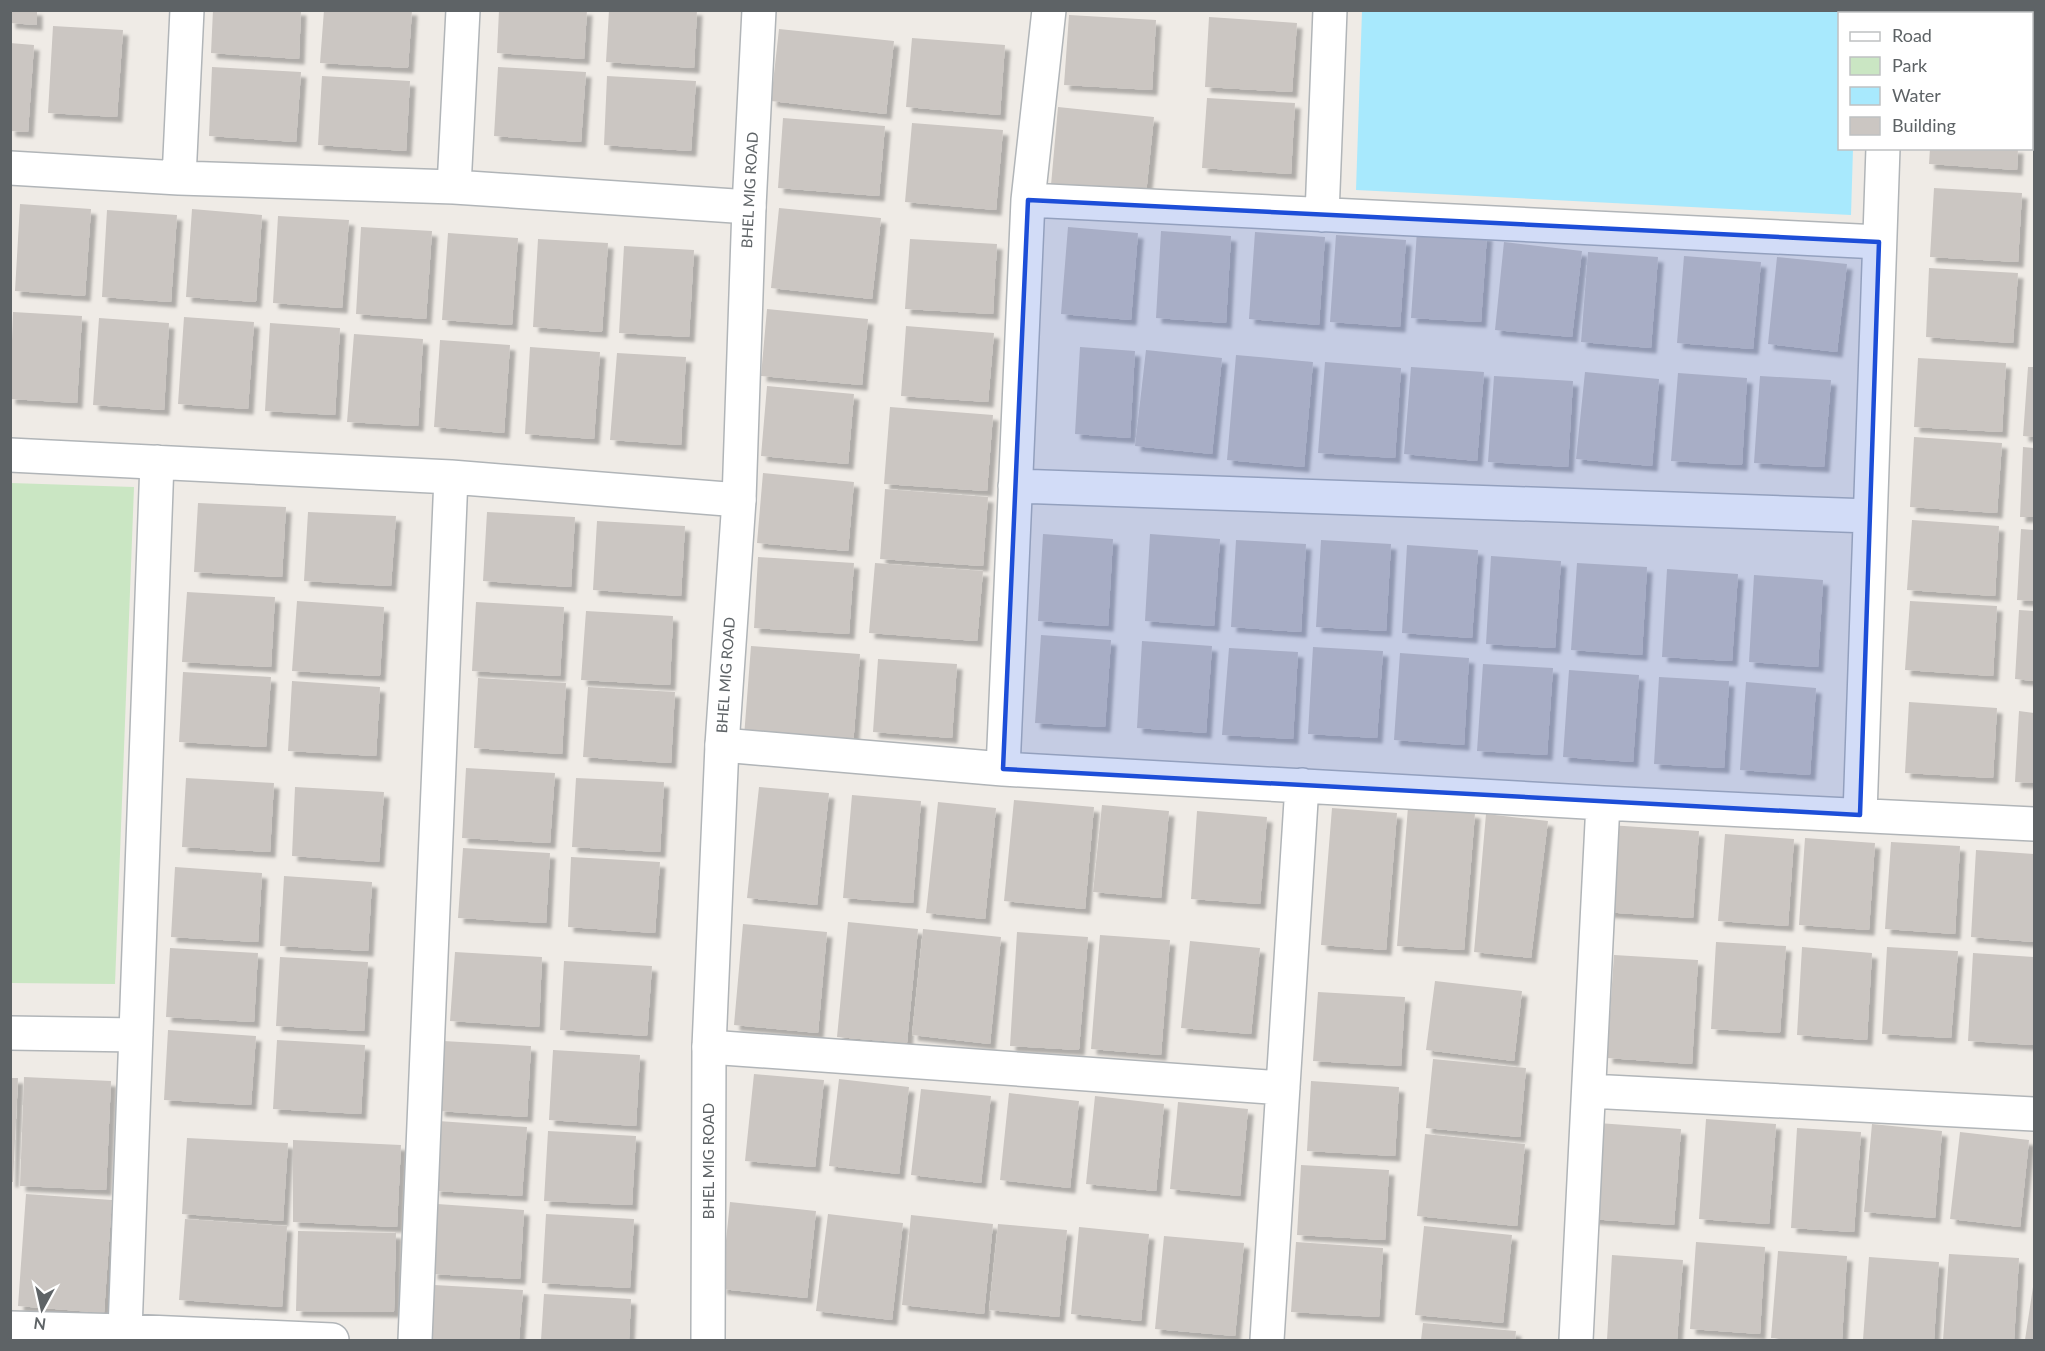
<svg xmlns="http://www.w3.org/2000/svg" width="2045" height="1351" font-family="Lato,sans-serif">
<defs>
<filter id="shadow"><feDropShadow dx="5.5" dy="5.5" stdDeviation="1.5" flood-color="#0004"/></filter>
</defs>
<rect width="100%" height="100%" fill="#efebe6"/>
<path fill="#cae6c3" d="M11,483l123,4 -19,497 -104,-1z"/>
<path fill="#a8e9fd" d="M1362,11h496v2l-18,1v134l13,1 -2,66 -495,-25z"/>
<path fill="#cbc6c2" filter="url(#shadow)" d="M10,10h27v15l-27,-2z
M213,10h88l-2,49 -88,-6z
M324,10h88l-4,58 -88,-5z
M499,10h88l-3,49 -87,-6z
M609,10h88l-3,58 -88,-6z
M1069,15l87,5 -4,70 -88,-5z
M1209,17l88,6 -5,69 -87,-5z
M53,26l70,4 -6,87 -69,-4z
M779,29l115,12 -8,73 -115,-13z
M912,38l93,7 -5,70 -94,-8z
M10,43l24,2 -6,87 -18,-1z
M212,67l89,5 -5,70 -87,-6z
M498,67l88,5 -5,70 -87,-6z
M322,76l88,5 -4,70 -88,-6z
M607,76l89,5 -5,70 -87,-6z
M1207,98l88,5 -4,71 -89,-6z
M1058,107l96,10 -8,77 -95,-9z
M783,118l102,8 -6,70 -101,-8z
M912,123l91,7 -7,80 -91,-8z
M1930,148h88l-1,22 -88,-6z
M1934,188l88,5 -4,69 -88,-5z
M20,204l71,5 -6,87 -70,-5z
M779,208l102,10 -9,81 -101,-11z
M192,209l70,6 -6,87 -70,-5z
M107,210l70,5 -6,87 -69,-5z
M278,216l71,4 -7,88 -69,-5z
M361,227l71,4 -6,88 -70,-5z
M1068,227l70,6 -7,87 -70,-6z
M1161,231l70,5 -5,87 -70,-5z
M1417,231l70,4 -6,87 -70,-4z
M1255,232l70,5 -6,88 -70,-6z
M448,233l70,5 -6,87 -70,-5z
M1336,235l70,5 -6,87 -70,-5z
M538,239l70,4 -6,89 -69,-5z
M910,239l87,5 -4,70 -88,-5z
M1504,242l78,9 -10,86 -77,-7z
M624,246l70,4 -5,87 -70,-4z
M1588,252l70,5 -7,91 -70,-6z
M1684,256l77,6 -8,87 -76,-6z
M1777,257l70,7 -10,88 -69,-8z
M1929,268l89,5 -5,70 -87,-6z
M767,309l101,10 -6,66 -101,-9z
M13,312l69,4 -5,87 -67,-4z
M184,317l70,5 -6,87 -70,-5z
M99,318l70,5 -5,87 -71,-5z
M270,323l70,5 -5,87 -70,-4z
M906,326l88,7 -6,69 -87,-6z
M354,334l69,5 -5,87 -71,-4z
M440,340l70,5 -6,88 -70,-6z
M530,347l70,5 -6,87 -69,-5z
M1080,347l55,4 -5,87 -55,-4z
M1146,350l76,8 -10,96 -77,-8z
M617,353l69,4 -5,88 -71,-5z
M1236,355l77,7 -9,105 -77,-7z
M1918,358l88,5 -4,69 -88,-5z
M1325,362l76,6 -6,90 -77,-5z
M1411,367l73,5 -7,89 -73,-7z
M2028,367h6v70l-11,-1z
M1585,372l74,7 -7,87 -76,-7z
M1678,373l69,5 -5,87 -71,-4z
M1494,376l79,5 -5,86 -80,-5z
M1760,376l71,4 -7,87 -70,-4z
M767,386l87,8 -6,70 -87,-8z
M890,407l103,8 -6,76 -103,-7z
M1914,437l88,6 -5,70 -87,-6z
M2023,447l11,1v69h-14z
M763,473l91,9 -6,69 -91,-8z
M885,489l103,8 -5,69 -103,-7z
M198,503l88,4 -4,70 -88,-5z
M308,512l88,4 -5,70 -87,-5z
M487,512l88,5 -4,70 -88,-6z
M1912,520l87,6 -4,70 -88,-6z
M597,521l88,5 -4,70 -88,-6z
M2021,529l13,1v71l-17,-1z
M1043,534l70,5 -5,87 -70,-5z
M1150,534l70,5 -6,87 -69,-5z
M1236,540l70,4 -5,88 -70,-5z
M1321,540l70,4 -5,87 -70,-4z
M1407,545l71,5 -6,88 -70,-5z
M1491,556l70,5 -6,87 -69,-4z
M758,557l96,6 -5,71 -95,-6z
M875,563l108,8 -6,70 -108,-8z
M1577,563l70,4 -5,88 -71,-5z
M1667,569l71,5 -6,87 -70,-4z
M1754,575l69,5 -5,87 -69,-5z
M187,592l88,5 -4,70 -89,-5z
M297,601l87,6 -4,69 -88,-5z
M1910,601l87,5 -4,70 -88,-6z
M476,602l88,5 -4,69 -88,-5z
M2019,610l15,1v70l-19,-2z
M586,611l87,5 -3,69 -89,-5z
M1041,635l70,5 -6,87 -70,-4z
M1142,641l70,5 -6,87 -69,-5z
M751,646l109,8 -7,92 -109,-9z
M1313,647l70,4 -6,87 -69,-4z
M1229,648l69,4 -5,87 -71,-4z
M1400,653l69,5 -5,87 -70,-5z
M878,659l79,5 -5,74 -79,-6z
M1483,664l70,4 -6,87 -70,-4z
M1569,670l70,5 -6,87 -70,-5z
M183,672l88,5 -5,70 -87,-5z
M1659,677l70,4 -5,87 -70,-4z
M478,678l88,5 -4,71 -88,-6z
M292,681l88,6 -4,69 -88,-5z
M1746,682l70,6 -6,87 -70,-5z
M588,687l87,5 -4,71 -88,-6z
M1909,702l88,6 -4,70 -88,-5z
M2019,711l15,2v70l-19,-1z
M466,768l89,5 -5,70 -88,-5z
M186,778l88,5 -4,69 -88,-5z
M576,778l88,4 -4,70 -88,-5z
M295,787l89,5 -5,70 -87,-6z
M759,787l70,6 -12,112 -70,-7z
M852,795l69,6 -8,102 -70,-5z
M1014,800l80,7 -9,102 -81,-8z
M938,802l58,6 -11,111 -59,-6z
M1102,805l67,6 -8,87 -68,-6z
M1408,807l67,6 -11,137 -67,-4z
M1332,808l65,5 -11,137 -65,-5z
M1197,811l70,6 -7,87 -69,-5z
M1486,814l62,7 -17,137 -57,-6z
M1609,825l90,6 -6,87 -90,-6z
M1725,834l69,5 -6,87 -70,-5z
M1805,838l70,5 -6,87 -70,-5z
M1891,842l69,4 -5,88 -70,-5z
M463,848l87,5 -4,70 -88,-5z
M1976,850l58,4v88l-63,-5z
M571,857l89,5 -5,71 -87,-6z
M175,867l87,6 -4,69 -87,-5z
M284,876l88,6 -4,69 -88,-5z
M848,922l70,7 -11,114 -70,-6z
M743,924l84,8 -9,101 -84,-8z
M923,929l78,8 -11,107 -78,-9z
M1017,932l71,5 -9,113 -69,-4z
M1100,935l70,5 -9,115 -70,-6z
M1190,941l70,7 -9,86 -70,-6z
M1716,942l70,4 -6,87 -69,-4z
M1802,947l70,6 -5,87 -70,-5z
M1887,947l71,4 -7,87 -69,-4z
M170,948l88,5 -4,69 -88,-5z
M455,952l87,5 -3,70 -89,-6z
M1973,953l61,4v88l-66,-4z
M1614,955l84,5 -6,104 -85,-6z
M280,957l88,5 -4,69 -88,-5z
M564,961l88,5 -5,70 -87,-6z
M1435,981l87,10 -8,70 -88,-11z
M1318,992l87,5 -4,69 -88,-5z
M168,1030l88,6 -5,69 -87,-5z
M277,1040l88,5 -4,69 -88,-5z
M443,1041l88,5 -4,71 -88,-6z
M553,1050l87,5 -4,71 -87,-6z
M1433,1059l93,9 -6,69 -94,-9z
M754,1074l70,6 -9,87 -70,-6z
M24,1077l87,4 -5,109 -86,-4z
M10,1078h8l-5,104h-3z
M839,1079l70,8 -10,87 -70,-8z
M1311,1081l88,6 -4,69 -88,-5z
M921,1089l70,7 -10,87 -70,-8z
M1009,1093l70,8 -9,87 -70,-8z
M1095,1096l69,8 -8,87 -70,-7z
M1178,1102l70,7 -8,87 -70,-7z
M1706,1119l70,5 -7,100 -70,-5z
M438,1121l89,6 -5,69 -87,-5z
M1598,1123l83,6 -7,96 -84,-6z
M1872,1124l70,7 -7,87 -71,-6z
M1797,1128l64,4 -7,100 -63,-4z
M548,1131l88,5 -4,69 -88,-4z
M1960,1132l69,8 -9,87 -70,-8z
M1425,1134l100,10 -8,82 -100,-10z
M187,1138l101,5 -5,78 -101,-7z
M293,1140l108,5 -4,82 -104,-5z
M1301,1165l88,5 -4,70 -88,-5z
M26,1194l86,6 -8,113 -86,-7z
M730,1202l86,9 -9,87 -86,-9z
M437,1204l87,6 -4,69 -88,-5z
M546,1214l88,5 -4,69 -88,-5z
M828,1214l75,9 -11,97 -76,-9z
M911,1215l82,9 -9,90 -82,-9z
M185,1219l102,7 -5,81 -103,-7z
M998,1224l69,6 -8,87 -70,-7z
M1424,1226l88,9 -9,88 -88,-8z
M1079,1227l70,7 -8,87 -70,-7z
M298,1231l98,2 -2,79 -98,-1z
M1164,1236l80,7 -9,93 -80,-7z
M1296,1242l87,6 -4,69 -88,-5z
M1696,1242l69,5 -5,87 -70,-5z
M1778,1251l69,5 -5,84 -71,-2z
M1949,1254l70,4 -5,82h-71z
M1612,1255l71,5 -6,80h-70z
M1869,1257l70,5 -5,78h-71z
M434,1285l89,5 -4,50h-88z
M2033,1287l1,53h-9z
M544,1294l87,5 -2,41h-88z
M1423,1323l93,8 -1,9h-94z"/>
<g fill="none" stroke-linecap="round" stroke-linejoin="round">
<g stroke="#b1b5b8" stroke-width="36">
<path id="minor" d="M1888,14v-4
M10,168l169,10 275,9 295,20
M179,178l8,-168
M454,187l9,-177
M1028,200l851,42
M1322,215l8,-205
M10,455l441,22 288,23
M1015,486l855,30
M722,745l281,24 600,34 431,21
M1003,769l25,-569 21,-190
M1860,815l23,-667
M10,1033l126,2
M709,1047l574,41
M1589,1091l445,23
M10,1328l115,3 207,9
M125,1331l32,-869
M415,1340l36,-863
M1267,1340l35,-555
M1576,1340l27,-537"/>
</g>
<g stroke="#b1b5b8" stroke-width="36">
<path id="tertiary" d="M708,1340l1,-293 13,-302 17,-245 10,-293 10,-197"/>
</g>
<use href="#minor" stroke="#fff" stroke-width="33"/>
<use href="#tertiary" stroke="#fff" stroke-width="33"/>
</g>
<path fill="#1d4ed8" fill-opacity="0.2" stroke="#1d4ed8" stroke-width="4.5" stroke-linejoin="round" d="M1028,200l851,42 -19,573 -857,-46z"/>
<g text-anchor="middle" stroke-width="5" stroke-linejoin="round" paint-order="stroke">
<g font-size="15" fill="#5e6366" stroke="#fff">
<text transform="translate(750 190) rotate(-87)" y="5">BHEL MIG ROAD</text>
<text transform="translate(726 675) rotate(-86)" y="5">BHEL MIG ROAD</text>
<text transform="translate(709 1161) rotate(-90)" y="5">BHEL MIG ROAD</text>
</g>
</g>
<rect width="2045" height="1351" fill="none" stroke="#5e6366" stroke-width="24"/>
<rect x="1838" y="12" width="195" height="138" fill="#ffffff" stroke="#bfc1c2" stroke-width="1.5"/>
<rect x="1850" y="32" width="30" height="9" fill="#ffffff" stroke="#bfc1c2" stroke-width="1.5"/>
<text x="1892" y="42" font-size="18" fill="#5e6366">Road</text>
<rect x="1850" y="57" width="30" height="18" fill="#cae6c3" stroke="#bfc1c2" stroke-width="1.5"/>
<text x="1892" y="72" font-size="18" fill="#5e6366">Park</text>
<rect x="1850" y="87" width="30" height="18" fill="#a8e9fd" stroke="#bfc1c2" stroke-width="1.5"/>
<text x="1892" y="102" font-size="18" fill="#5e6366">Water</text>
<rect x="1850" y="117" width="30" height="18" fill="#cbc6c2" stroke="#bfc1c2" stroke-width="1.5"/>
<text x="1892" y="132" font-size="18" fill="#5e6366">Building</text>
<g transform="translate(42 1309) rotate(188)" stroke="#ffffff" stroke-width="4.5" paint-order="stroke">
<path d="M0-4.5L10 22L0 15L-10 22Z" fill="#5e6366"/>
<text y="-9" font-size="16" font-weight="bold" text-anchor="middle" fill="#5e6366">N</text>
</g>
</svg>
